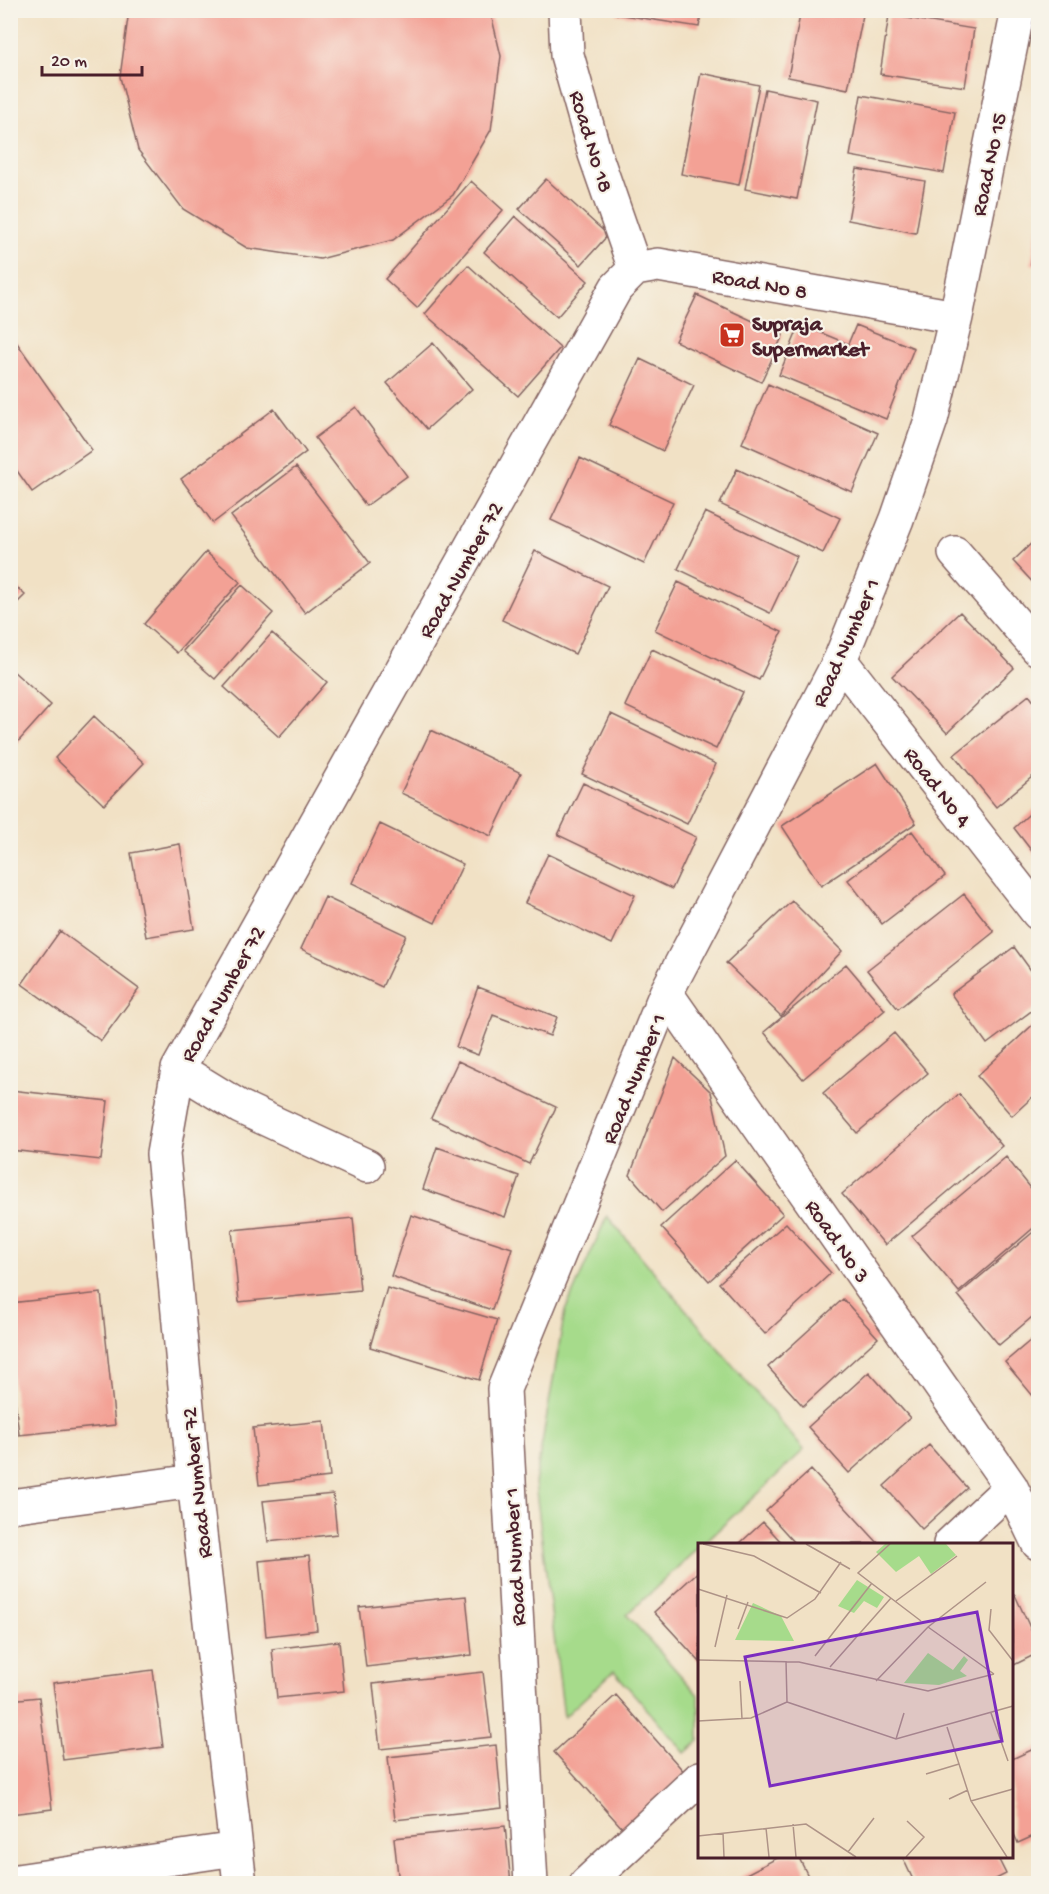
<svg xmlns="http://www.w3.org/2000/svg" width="1049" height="1894" font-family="'Gochi Hand',sans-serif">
<rect width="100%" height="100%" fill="#f7f3e8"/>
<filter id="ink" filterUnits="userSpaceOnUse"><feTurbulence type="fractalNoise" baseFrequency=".0167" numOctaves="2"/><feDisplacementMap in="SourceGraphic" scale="12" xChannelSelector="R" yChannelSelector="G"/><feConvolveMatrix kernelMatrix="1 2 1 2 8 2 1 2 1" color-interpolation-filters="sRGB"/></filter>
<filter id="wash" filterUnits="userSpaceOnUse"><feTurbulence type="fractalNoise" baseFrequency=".008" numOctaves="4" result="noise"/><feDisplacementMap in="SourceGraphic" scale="24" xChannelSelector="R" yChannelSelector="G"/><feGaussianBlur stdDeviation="1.35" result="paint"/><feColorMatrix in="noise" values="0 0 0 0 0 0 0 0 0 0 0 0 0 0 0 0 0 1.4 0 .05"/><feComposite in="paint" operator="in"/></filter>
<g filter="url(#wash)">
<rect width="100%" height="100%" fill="#f1e1c5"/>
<path fill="#a6db8b" stroke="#787d5b" stroke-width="1.5" d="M607,1216l197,234 -101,94h-3l-1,3 -72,68 72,81v45l-14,12 -71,-82 -50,46 -29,-234 30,-172z"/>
<g id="blocks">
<path fill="#f3a195" d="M129,10h361l11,46 -10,74 -38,65 -60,45 -73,19 -73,-11 -64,-39 -45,-59 -18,-73z
M617,10h85l-3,17 -82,-13z
M801,10h63l-16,79 -60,-12z
M889,15l85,14 -9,58 -85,-13z
M701,73l58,12 -20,100 -58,-11z
M765,89l52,11 -20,99 -52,-10z
M861,95l94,17 -11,61 -94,-17z
M857,169l68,12 -9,52 -68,-13z
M546,179l62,56 -27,30 -62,-56z
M471,181l32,29 -86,98 -32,-29z
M515,216l73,65 -31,36 -73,-65z
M1037,227l1,1v37l-7,-1z
M468,265l92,83 -42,48 -93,-82z
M697,295l86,40 -22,47 -86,-41z
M800,324l48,20 8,-19 58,23 -28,71 -107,-44z
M10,333l82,117 -60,42 -22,-31z
M433,343l39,46 -45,40 -40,-46z
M640,359l54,26 -31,66 -54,-26z
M768,384l110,49 -26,59 -110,-49z
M356,407l51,69 -41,30 -51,-68z
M274,409l32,43 -93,71 -32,-44z
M580,458l93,44 -29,62 -93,-44z
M296,467l74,96 -65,50 -74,-97z
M737,469l103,49 -17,35 -103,-49z
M705,512l92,44 -27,57 -92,-44z
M1038,537v51l-25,-27z
M535,551l73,35 -33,68 -73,-34z
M206,552l34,30 -63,71 -33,-29z
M10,581l15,14 -15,15z
M678,582l104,50 -23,48 -104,-50z
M242,585l31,28 -58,66 -32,-28z
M960,612l54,56 -67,65 -55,-57z
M272,633l55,49 -48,55 -55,-50z
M652,649l91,43 -27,57 -91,-43z
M13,671l38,34 -35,39 -6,-5v-64z
M1029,695l9,12v65l-42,35 -42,-52z
M611,714l105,50 -29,60 -105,-50z
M94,716l50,47 -40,42 -49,-47z
M431,730l90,43 -30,63 -90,-43z
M877,763l39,60 -95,63 -39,-60z
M583,783l113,54 -24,52 -114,-54z
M1038,806v53l-24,-31z
M380,824l83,40 -28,59 -83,-40z
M912,831l33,45 -63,48 -34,-44z
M180,844l14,85 -48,8 -15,-84z
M548,854l87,41 -23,49 -87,-41z
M964,894l30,38 -96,77 -31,-39z
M325,897l81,38 -24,52 -81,-38z
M792,901l50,50 -61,65 -55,-53z
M60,931l79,58 -38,52 -79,-57z
M1014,947l24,33v26l-51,38 -36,-50z
M846,964l39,46 -82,69 -39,-47z
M478,987l79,30 -7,19 -57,-21 -15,40 -22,-8z
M1038,1020v72l-26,24 -35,-40z
M894,1033l34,40 -71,60 -34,-40z
M675,1058l36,34 14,64 -63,56 -32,-37z
M458,1061l98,46 -27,57 -98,-46z
M10,1090l98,11 -7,59 -91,-10z
M959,1094l43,52 -117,99 -43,-51z
M437,1147l82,29 -14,41 -82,-28z
M1006,1157l32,40v27l-79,68 -47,-56z
M735,1160l48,54 -74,67 -48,-54z
M411,1215l101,33 -20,62 -101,-34z
M353,1218l7,72 -121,12 -7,-72z
M786,1223l45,50 -66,61 -46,-51z
M1038,1228v84l-39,33 -41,-50z
M387,1288l110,32 -18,60 -109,-33z
M101,1293l14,132 -96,10 -9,-79v-53z
M843,1299l35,39 -75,68 -35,-39z
M1038,1334v68l-33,-40z
M869,1372l41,46 -61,55 -41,-46z
M324,1421l6,56 -71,8 -6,-57z
M929,1445l38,43 -45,41 -38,-43z
M811,1470l68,74h-83l-30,-33z
M333,1494l4,40 -69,8 -5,-41z
M763,1522l20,22h-44z
M309,1556l8,74 -51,6 -7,-75z
M700,1570v92l-46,-50z
M1015,1595l23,50v8l-26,13v-70z
M466,1596l6,59 -106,12 -7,-60z
M339,1641l5,50 -67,7 -5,-49z
M153,1670l10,77 -100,13 -10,-77z
M483,1672l8,65 -111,12 -7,-65z
M616,1695l70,79 -62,56 -70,-78z
M39,1697l13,112 -42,5v-114z
M496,1745l6,63 -107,12 -7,-63z
M1038,1747v87l-20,9 -6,-13v-71z
M505,1826l6,58h-112l-5,-46z
M781,1856h17l14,28h-85z
M902,1856h95l9,18 -20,10h-71z"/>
</g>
</g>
<g filter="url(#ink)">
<use href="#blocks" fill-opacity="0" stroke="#846361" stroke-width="1.5"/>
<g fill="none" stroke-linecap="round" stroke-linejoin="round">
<g stroke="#846361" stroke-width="36">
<path id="minor" d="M565,10l2,45 28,99 40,115
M635,269l23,-4 298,52
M955,553l83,96
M840,660l198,253
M666,993l345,494 27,56
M178,1069l62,38 127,59
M10,1506l184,-25
M950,1544l61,-57
M10,1882l226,-33
M240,1884l-46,-403 -31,-327 15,-85 438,-781 19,-19
M531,1884l-27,-495 162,-396 174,-333 57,-141 34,-99 25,-103 62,-307
M586,1884l114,-106"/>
</g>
<use href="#minor" stroke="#fff" stroke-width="33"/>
</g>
</g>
<defs>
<g id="supermarket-square" transform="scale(1.35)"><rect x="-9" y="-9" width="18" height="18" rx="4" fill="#c8321e" stroke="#f7f3e8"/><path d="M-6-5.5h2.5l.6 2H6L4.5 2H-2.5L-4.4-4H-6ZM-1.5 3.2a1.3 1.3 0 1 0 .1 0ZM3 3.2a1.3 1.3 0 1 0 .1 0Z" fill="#fff"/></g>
</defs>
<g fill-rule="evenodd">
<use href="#supermarket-square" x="732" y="335"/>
</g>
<g text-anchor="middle" stroke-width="4.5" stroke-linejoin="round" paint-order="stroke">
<g font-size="22" fill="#4a1f2b" stroke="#f7f3e8">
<text transform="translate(593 141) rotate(73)" y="8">Road No 18</text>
<text transform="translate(987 164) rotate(-78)" y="8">Road No 15</text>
<text transform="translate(760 282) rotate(10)" y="8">Road No 8</text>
<text transform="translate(459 569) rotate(-61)" y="8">Road Number 72</text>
<text transform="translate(844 642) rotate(-66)" y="8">Road Number 1</text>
<text transform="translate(939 786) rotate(52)" y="8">Road No 4</text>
<text transform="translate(221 993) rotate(-61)" y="8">Road Number 72</text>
<text transform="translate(632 1078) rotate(-68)" y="8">Road Number 1</text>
<text transform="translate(839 1240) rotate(55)" y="8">Road No 3</text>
<text transform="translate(195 1483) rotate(-96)" y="8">Road Number 72</text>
<text transform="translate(513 1557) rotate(-93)" y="8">Road Number 1</text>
</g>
<g font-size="22" font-weight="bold" fill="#4a1f2b" stroke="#f7f3e8" text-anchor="start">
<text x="752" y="330">Supraja<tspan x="752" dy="25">Supermarket</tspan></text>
</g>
</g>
<g transform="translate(698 1543)">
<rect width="315" height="315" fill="#f1e1c5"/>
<path d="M187,1h61l10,11 -25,19 -12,-18 -23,16 -20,-20zM159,37l27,17 -7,11 -13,-7 -10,12 -16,-7zM55,60l28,13 13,25 -59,-1zM230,110l25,17 11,-14 4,4 -8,11 7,5 -28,9 -35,-2z" fill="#a6db8b"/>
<path fill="none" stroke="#ae9387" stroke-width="1.5" d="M5,1l51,12 67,37M108,1l44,25M192,1l-32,29 63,48M0,46l89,29 28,-19 26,-37M198,58l61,-45M293,66l-2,21 24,31M230,84l66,47M40,86l10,-27M17,104l12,-52M117,113l57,-73M0,117l101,2 129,29 66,-17M88,118l1,41M132,124l61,-69M42,138l2,38M178,138l52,-54 58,-45M89,159l109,37 117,-33M293,170l17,48M0,178l53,-3 36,-16M249,184l24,74 36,56M198,196l8,-26M228,231l33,-10M251,256l19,-9M273,258l42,-12M95,281l3,33M68,285l3,29M25,290l1,24M0,293l108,-12 50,33M150,309l26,-34M208,314l18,-20 -17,-16"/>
<path fill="#7b2cbf" fill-opacity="0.15" stroke="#7b2cbf" stroke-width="3" d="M279,69l25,129 -232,45 -25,-129z"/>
<rect width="315" height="315" fill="none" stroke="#4a1f2b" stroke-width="3"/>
</g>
<rect width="1049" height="1894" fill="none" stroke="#f7f3e8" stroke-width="36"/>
<path d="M42 66v9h100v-9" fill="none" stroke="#4a1f2b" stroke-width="3"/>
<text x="51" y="66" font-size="18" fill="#4a1f2b" stroke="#f7f3e8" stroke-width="4.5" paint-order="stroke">20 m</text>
</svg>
